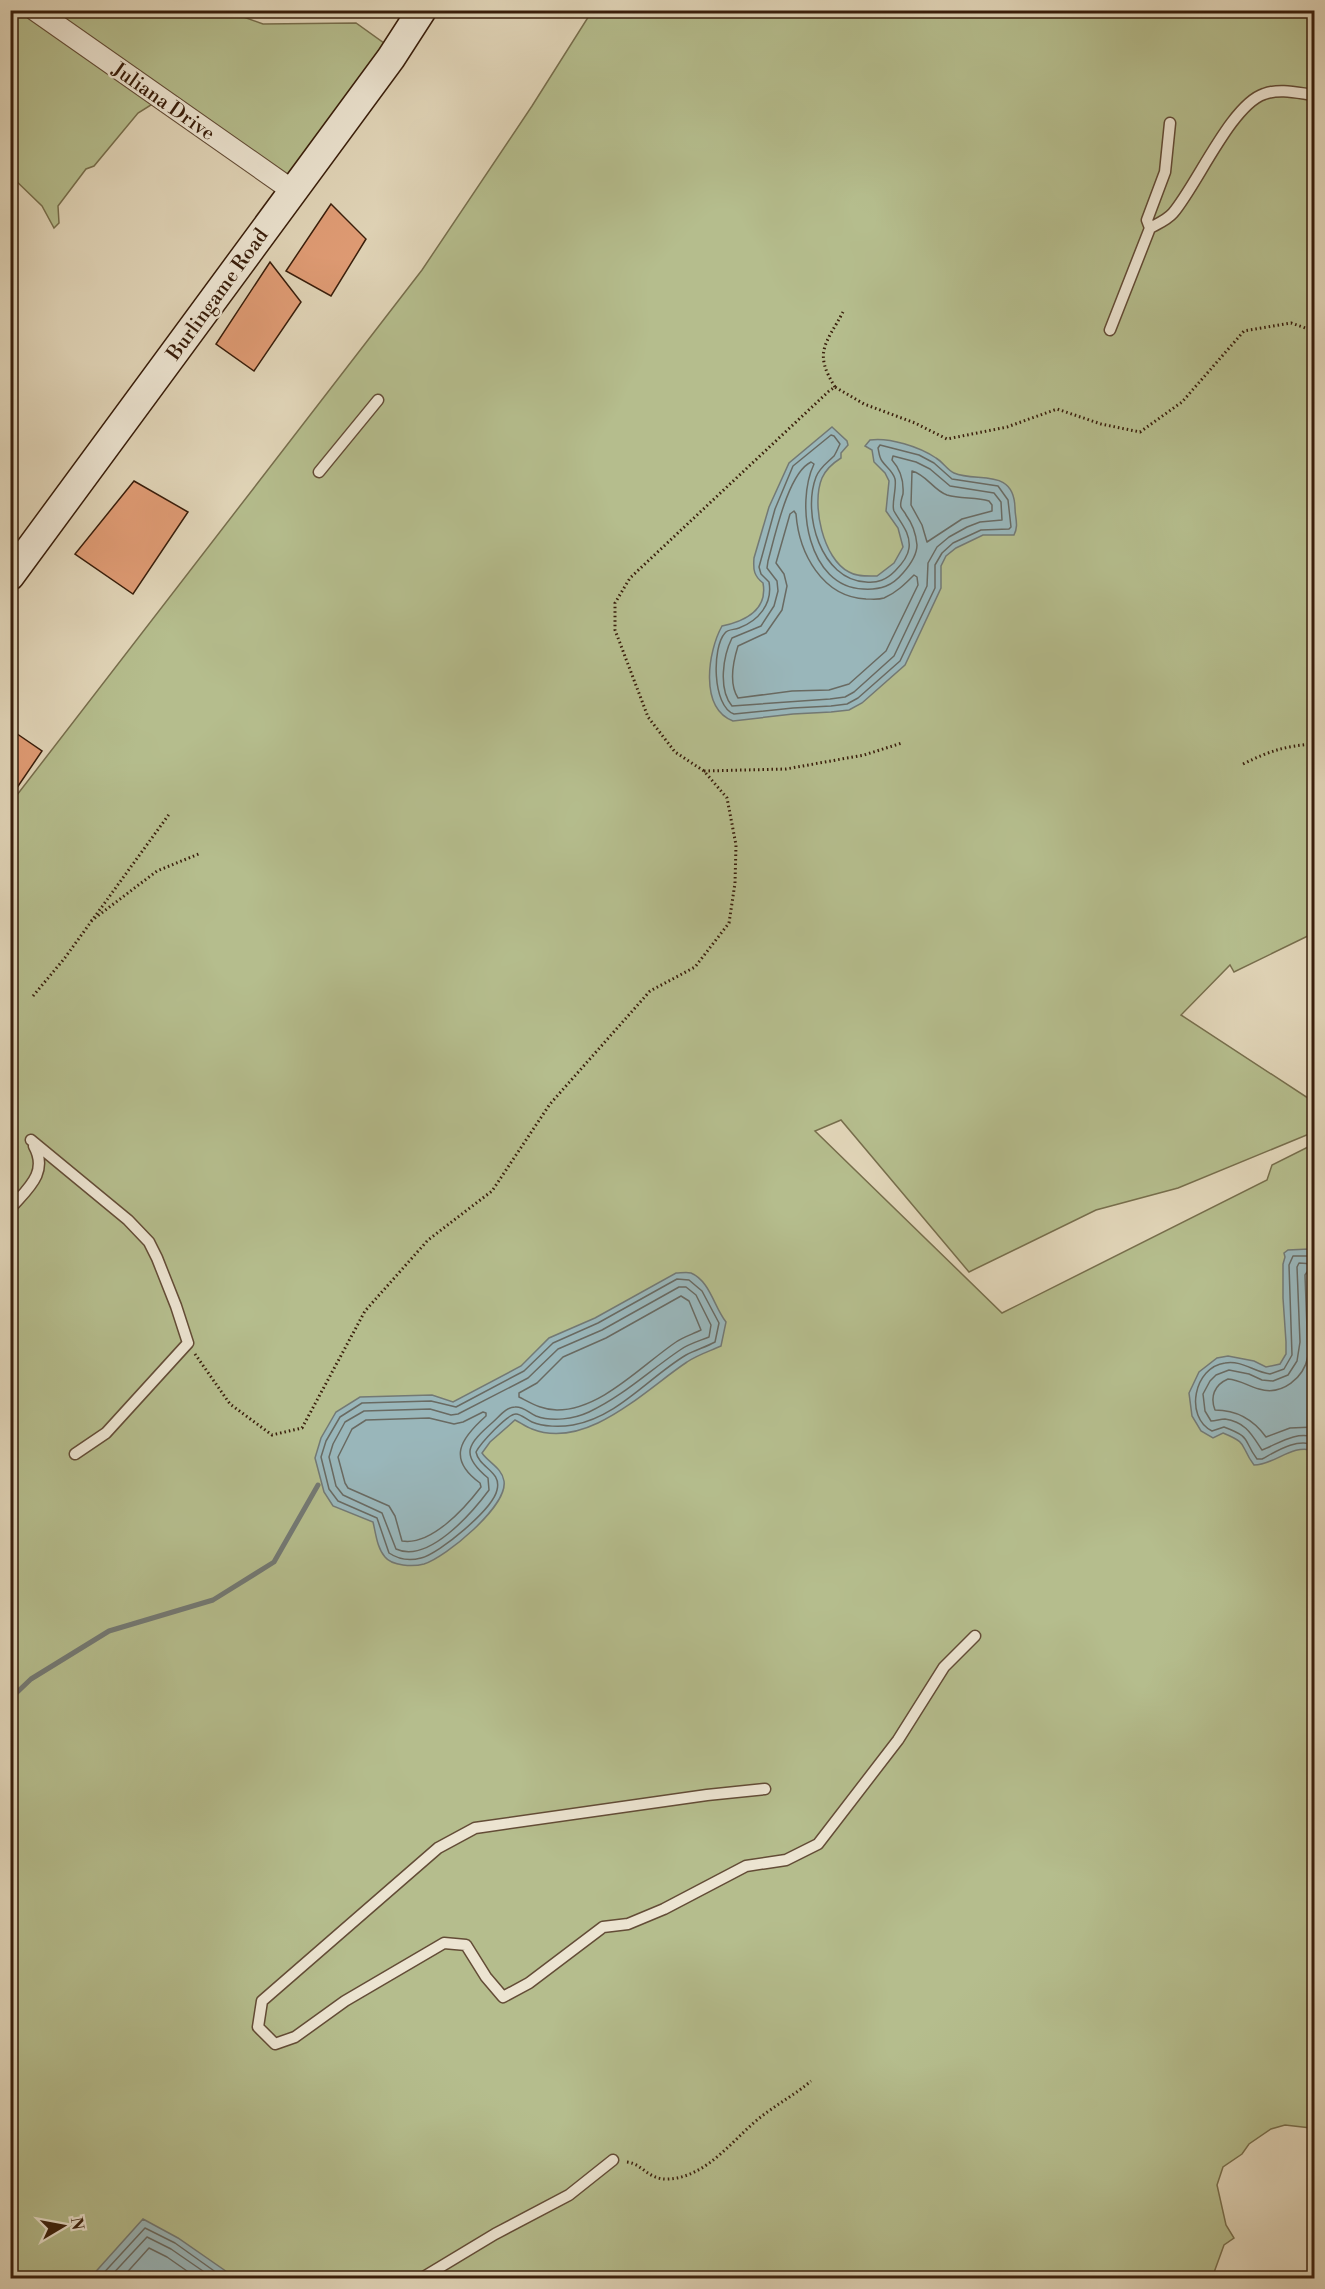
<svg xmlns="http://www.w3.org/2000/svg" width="1325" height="2289" font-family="'Libre Bodoni',serif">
<rect width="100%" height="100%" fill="#e1d5b8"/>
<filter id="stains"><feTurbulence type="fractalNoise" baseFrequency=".00333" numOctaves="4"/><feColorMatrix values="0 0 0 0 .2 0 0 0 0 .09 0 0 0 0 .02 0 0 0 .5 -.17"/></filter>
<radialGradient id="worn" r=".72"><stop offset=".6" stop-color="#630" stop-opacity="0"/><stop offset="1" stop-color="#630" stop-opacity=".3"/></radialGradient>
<path fill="#b5bd8d" stroke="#776e4c" stroke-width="1.5" d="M224,10l39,14 93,-1 39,28 -99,139 -134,-92 -24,15 -44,53 -8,3 -28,37 1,17 -5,5 -12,-22 -31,-30 -1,-165z
M592,11h722v922l-80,39 -4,-7 -49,50 133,87v30l-136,56 -82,22 -127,62 -128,-152 -26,11 187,182 265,-133 5,-15 42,-21v987l-3,-3 -26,-3 -14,4 -22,15 -7,10 -19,13 -6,18 9,40 8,13 -10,7 -12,33h-1201l-1,-1474 412,-534 110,-164z"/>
<path fill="#99b6ba" stroke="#737974" stroke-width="1.5" d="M832,427l15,14 1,4 -7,8v5c-8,5 -15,11 -19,20 -11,26 1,81 27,94 8,5 19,4 28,4l17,-13 9,-16 -5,-19 -12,-17 3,-30 -4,-8 -11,-11 -2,-12 -7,-4 5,-6c19,-3 50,7 66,18 7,4 11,12 18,15 23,10 60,-6 61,35 0,10 4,17 -1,27h-31l-27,13 -10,8 -5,10v22l-36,77 -43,38 -13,7 -18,2 -38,2 -60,7c-34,-13 -25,-70 -11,-95 23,-5 46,-16 41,-43 -9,-7 -10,-13 -9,-25l15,-51 20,-44z
M1309,1249l5,2v200c-22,-8 -39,14 -60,14 -15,-20 -4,-21 -31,-32l-10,5 -12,-7 -9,-15 -3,-23 10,-21 18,-14 11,-2 26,5 12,6 14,-3 6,-10v-12l-3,-44v-34l2,-7 -1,-4 4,-3z
M676,1273c4,0 11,-1 15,0 19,8 23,34 35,49l-5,24c-11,5 -24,9 -34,16 -41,27 -100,89 -155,67 -6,-2 -11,-6 -17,-9l-25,22 -8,11c7,10 20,15 22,28 4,25 -58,76 -80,83 -11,3 -32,2 -39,-7 -8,-9 -9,-23 -12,-35l-40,-16 -9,-14 -9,-34 6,-20 15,-26 24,-15 72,-2 21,7 68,-36 28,-28 46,-20z
M143,2219l35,19 52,36 -1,4h-139z"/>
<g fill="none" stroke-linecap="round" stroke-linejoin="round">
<path stroke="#696a62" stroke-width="1.5" d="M831,435l3,1 6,8c-2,4 -4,9 -6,12 -7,7 -14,11 -18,21 -14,37 5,103 50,105 12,1 20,-2 29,-11 6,-6 13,-14 14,-23 2,-15 -9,-26 -15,-37 -3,-6 3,-23 1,-32 -2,-8 -9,-12 -13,-18 -3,-4 -3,-9 -4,-13l2,-3 39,10 15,8 18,16 46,7 10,14 3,27 -2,2 -28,1 -28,13 -11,10 -7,12v23l-35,73 -42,37 -11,6 -16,2 -38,2 -59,6c-22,-8 -22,-67 -9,-81 3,-4 9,-3 14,-5 19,-7 34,-24 30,-46l-8,-8 -2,-7 16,-58 18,-43z
M893,456l23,6 14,7 20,17 44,7 7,9 1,18 -22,2 -13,5 -18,10 -12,10 -9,16 -1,23 -33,70 -40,36 -9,5 -15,2 -98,7c-14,-17 -9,-50 0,-68l29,-12 13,-20 4,-15 -1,-10 -10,-13 1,-7c7,-25 20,-88 43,-99l3,2c-19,40 -6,123 49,125 18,1 29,-3 40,-16 7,-8 14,-18 14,-28 -1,-11 -5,-22 -11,-30 -1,-3 -4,-5 -5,-8 -1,-3 1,-10 2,-13 1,-14 -2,-24 -11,-34z
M912,471c15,4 21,19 35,24 14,4 29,2 42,6l3,4v6l-30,8 -35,23 -5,-17 -11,-20z
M794,511l2,3c3,39 26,83 70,85 6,0 12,1 18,-1 12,-5 21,-14 30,-23l3,2 1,8 -32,66 -37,33 -20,6 -37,1 -54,7c-9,-14 -5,-36 0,-52l28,-13 16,-23 5,-24 -3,-12 -8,-11 14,-49z
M1314,1256h-21l-4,9 3,90 -8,14 -14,5c-16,-2 -28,-14 -45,-11 -31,4 -41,54 -13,68l12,-4c29,11 18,12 33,32h5c15,-8 34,-21 52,-14
M1314,1264l-15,-1 -2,4 3,75 -3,19 -9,14 -15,6 -11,-1 -13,-6 -20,-4 -13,5 -6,6 -7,13 2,17 6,10c5,0 9,-2 14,-2 21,3 27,16 37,31 16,-6 33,-19 52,-13
M1314,1273l-7,-1 -2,3 3,81c-4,22 -26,40 -49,33 -11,-3 -19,-9 -31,-10 -14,6 -18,18 -13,31 21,0 38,9 51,27l24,-9 24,-1
M677,1279l12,1 13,11 17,32 -4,19c-9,5 -20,8 -29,13 -37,22 -68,62 -113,70 -12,2 -30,2 -41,-3 -5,-2 -11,-8 -16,-8 -9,0 -36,30 -40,38 3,16 26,19 21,38 -4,19 -58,64 -76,68 -11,3 -23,1 -32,-5l-12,-35 -39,-17 -9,-12 -8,-32 5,-16 14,-24 22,-14 69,-2 25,6 68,-36 29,-28 45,-20z
M679,1287h7l10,8 15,30 -2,12c-10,4 -21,7 -29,13 -31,21 -57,46 -91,62 -15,7 -37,10 -53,4 -7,-3 -13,-10 -21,-9 -9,0 -16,10 -22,15 -25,22 -34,32 -5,56l1,12c-17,23 -61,74 -93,59l-14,-36 -39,-18 -7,-9 -7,-29 4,-13 12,-22 19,-11 66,-2 21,6 7,-1 70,-36 30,-29 44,-19z
M681,1296l8,5 12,29c-8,4 -18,7 -25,12 -34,23 -75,68 -119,68 -15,0 -26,-7 -38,-13v-4l18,-10 26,-26 43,-19z
M483,1412l3,1v3c-26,23 -39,43 -6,67l1,4c-16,21 -50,59 -79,54l-7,-25 -6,-10 -41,-18 -3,-5 -7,-26 14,-28 14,-9 63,-2 25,6 9,-2z
M99,2278l46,-50 30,15 49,35
M109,2278l38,-41 24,12 42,29
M122,2278l27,-30 18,9 30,21"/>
<path stroke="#737974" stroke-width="5" d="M10,1699l21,-20 78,-48 104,-31 61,-38 44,-77"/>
</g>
<path fill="#e09c75" stroke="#391e0b" stroke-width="1.5" d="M331,204l35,35 -35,57 -45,-25z
M270,262l31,40 -47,69 -38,-27z
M134,481l54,31 -55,82 -58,-40z
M10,729l32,22 -32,47z"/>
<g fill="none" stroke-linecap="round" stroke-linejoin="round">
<g stroke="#634c36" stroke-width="13">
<path id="lane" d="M1150,228c7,-4 17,-8 23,-15 24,-28 58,-108 91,-119 16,-6 34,-1 50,1
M1110,330l40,-102 -3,-8 18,-48 5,-49
M319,472l59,-72
M31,1140l97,80 21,22 8,16 19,48 12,37 -82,90 -31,21
M10,1209c17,-20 39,-36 24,-63
M765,1789l-58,6 -232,33 -37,20 -176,153 -4,26 17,17 20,-7 50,-36 99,-58 22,2 20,32 17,20 26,-14 74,-56 25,-3 36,-15 82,-43 40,-6 32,-16 80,-104 46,-73 31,-31
M422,2278l73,-44 74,-39 44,-35"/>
</g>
<g stroke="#634c36" stroke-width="23">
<path id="street" d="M35,10l258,181"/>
</g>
<g stroke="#391e0b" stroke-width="31">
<path id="secondary" d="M10,576l381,-518 31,-48"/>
</g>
<path stroke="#391e0b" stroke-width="3" stroke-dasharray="1.5 3" stroke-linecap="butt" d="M835,387c-22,-35 -9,-43 8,-75
M1243,764c27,-13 41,-18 71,-20
M704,771l82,-2 78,-14 38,-12
M91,921l66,-50 44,-18
M33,996l31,-37 106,-146
M195,1354l35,50 42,31 30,-7 63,-117 63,-71 64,-49 58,-87 100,-113 45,-24 34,-44 6,-40 1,-38 -9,-47 -23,-27 -29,-19 -27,-35 -33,-87v-27l15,-25 199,-187 6,-4 29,17 51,19 32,16 60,-12 50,-18 44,15 39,8 42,-30 62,-71 47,-8 23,8
M627,2162c16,2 21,18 41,17 42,-2 67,-44 98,-66 15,-11 31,-20 45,-32"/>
<use href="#lane" stroke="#ece4d1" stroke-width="10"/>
<use href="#street" stroke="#ece4d1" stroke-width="21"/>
<use href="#secondary" stroke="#ece4d1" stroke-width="28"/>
</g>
<g text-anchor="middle" stroke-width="5" stroke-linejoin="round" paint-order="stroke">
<g font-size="20" fill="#391e0b" stroke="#ece4d1">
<text transform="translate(164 101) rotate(35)" y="7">Juliana Drive</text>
<text transform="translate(217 294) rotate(-54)" y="7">Burlingame Road</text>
</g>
</g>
<rect width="1325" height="2289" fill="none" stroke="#e1d5b8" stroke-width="36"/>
<rect x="12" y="12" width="1301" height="2265" fill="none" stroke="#391e0b" stroke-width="3"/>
<rect x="18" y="18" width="1289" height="2253" fill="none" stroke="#391e0b" stroke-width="1.5"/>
<g transform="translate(63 2226) rotate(80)" stroke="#ece4d1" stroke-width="4.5" paint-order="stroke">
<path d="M0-4.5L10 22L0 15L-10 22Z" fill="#391e0b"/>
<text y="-9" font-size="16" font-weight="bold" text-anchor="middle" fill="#391e0b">N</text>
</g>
<rect width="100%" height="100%" filter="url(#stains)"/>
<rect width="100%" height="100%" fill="url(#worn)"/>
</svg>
